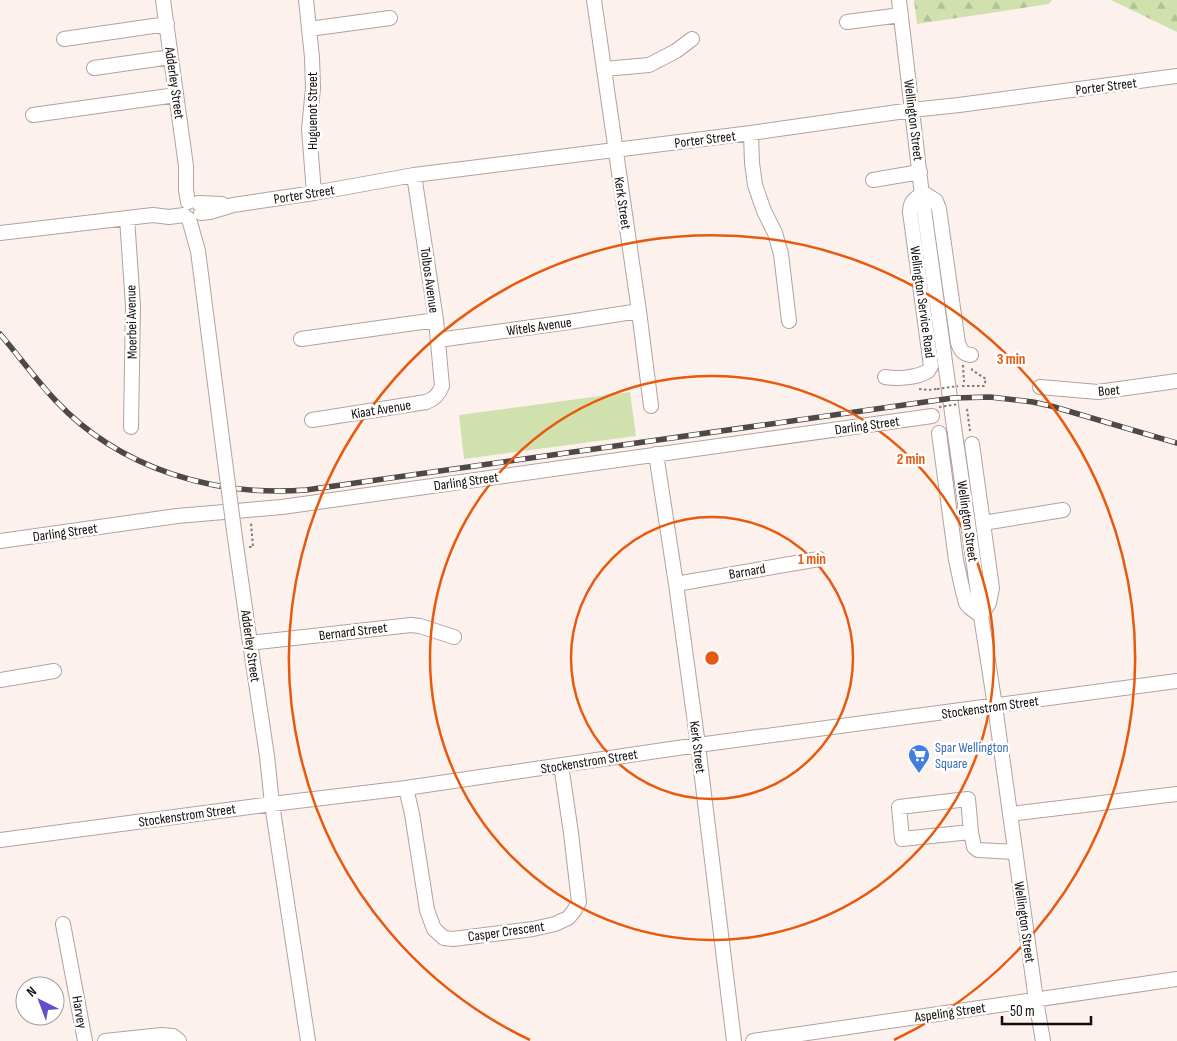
<svg xmlns="http://www.w3.org/2000/svg" width="1177" height="1041" font-family="'Sofia Sans Condensed',sans-serif">
<defs>
<pattern id="forest-firs" width="22" height="20" patternUnits="userSpaceOnUse" patternTransform="scale(1.25)"><rect width="22" height="20" fill="#d0e1ae"/><path d="M5 1l3.5 6h-7zM16 11l3.5 6h-7z" fill="#b2c094"/></pattern>
</defs>
<rect width="100%" height="100%" fill="#fcf1ed"/>
<path fill="url(#forest-firs)" d="M914,0h138l-3,4 -132,20z
M1111,0h66v32z"/>
<path fill="#d0e1ae" d="M630,392l6,44 -172,23 -5,-44z"/>
<g fill="none" stroke-linecap="round" stroke-linejoin="round">
<g stroke="#b3a29c" stroke-width="16">
<path id="minor" d="M163,0l23,166v24l2,12
M306,0l6,57 1,31 -4,41 5,64
M594,0l45,311 12,95
M899,0l23,195 32,232 19,131 8,58 14,90 41,294 7,41
M847,22l54,-7
M309,29l81,-11
M64,39l103,-15
M94,68l77,-11
M604,69l45,-4 27,-14 16,-12
M33,115l143,-20
M751,133l1,30 3,22 9,26 11,22 6,21 8,67
M873,180l47,-8
M922,192l14,9 3,8 19,134c3,8 5,11 13,12
M198,203l24,1
M201,213l9,-1 23,-7 81,-12 100,-18 337,-42 161,-23 47,-5 218,-29
M127,218l6,88 -2,121
M189,219l9,32 26,203
M0,233l153,-18 16,2 15,-2
M301,339l135,-19
M438,340l124,-17 77,-12
M885,377c13,2 32,1 43,-6l3,-5 -21,-154c0,-9 4,-14 12,-17
M1040,387l58,5 79,-11
M312,420l114,-18c9,-3 13,-8 16,-16l-6,-66 -22,-145
M939,433l17,127 7,32 3,11 3,4 12,9 8,-13 3,-15 -20,-144
M656,454l20,130 22,161 36,296
M983,523l80,-13
M235,538l15,105 17,113 5,48 36,237
M0,541l177,-25 105,-9 650,-91
M676,584l143,-25
M250,643l161,-18 9,1 34,11
M0,680l54,-9
M406,788l6,26 15,96 7,19 10,9 9,1 80,-10 22,-5 13,-6 6,-7 5,-9 -8,-69 -10,-68
M1010,814l167,-20
M971,832l-69,7 -3,-32 69,-8 3,33 3,15 4,3 37,2
M0,840l272,-36 134,-16 292,-43 479,-64
M63,924l22,117
M105,1041l57,-6 11,1 6,5
M753,1041l424,-62"/>
</g>
<path stroke="#827a77" stroke-width="2" stroke-dasharray="2.5 2.5" stroke-linecap="butt" d="M963,365l1,17
M962,386h22l2,-7 -14,-9v-3
M919,389l9,1 9,-1
M967,409l3,22
M249,547h4l-2,-24"/>
<use href="#minor" stroke="#fff" stroke-width="14"/>
<g stroke="#504846" stroke-width="5.5">
<path id="rail" d="M0,334c19,22 36,46 56,67 64,68 159,96 250,89l647,-92 37,-1 43,5 18,4 126,37"/>
</g>
<use href="#rail" stroke="#fff" stroke-width="4" stroke-dasharray="11" stroke-linecap="butt"/>
<g stroke="#b3a29c" stroke-width="16" stroke-linecap="butt">
<path id="minor-bridge" d="M224,454l11,84"/>
</g>
<path stroke="#827a77" stroke-width="2" stroke-dasharray="2.5 2.5" stroke-linecap="butt" d="M937,389l21,-3
M939,407l20,-3"/>
<use href="#minor-bridge" stroke="#fff" stroke-width="14"/>
</g>
<g fill="none" stroke="#e8590c" stroke-width="2.5">
<circle cx="712" cy="658" r="141"/>
<circle cx="712" cy="658" r="282"/>
<path d="M530 1040A423 423 0 1 1 894 1040"/>
</g>
<defs>
<g id="supermarket-pin" transform="scale(1.125)"><path d="M0 17L-7.5 6A9.5 9.5 0 1 1 7.5 6Z" fill="#3f7fe0" stroke="#fff"/><path d="M-6-5.5h2.5l.6 2H6L4.5 2H-2.5L-4.4-4H-6ZM-1.5 3.2a1.3 1.3 0 1 0 .1 0ZM3 3.2a1.3 1.3 0 1 0 .1 0Z" fill="#fff"/></g>
</defs>
<g fill-rule="evenodd">
<use href="#supermarket-pin" x="919" y="755"/>
</g>
<g text-anchor="middle" stroke-width="5" stroke-linejoin="round" paint-order="stroke">
<g font-size="14" fill="#120c0a" stroke="#fff">
<text transform="translate(175 83) rotate(82)" y="5">Adderley Street</text>
<text transform="translate(1106 86) rotate(-7)" y="5">Porter Street</text>
<text transform="translate(312 111) rotate(-90)" y="5">Huguenot Street</text>
<text transform="translate(914 120) rotate(83)" y="5">Wellington Street</text>
<text transform="translate(705 139) rotate(-7)" y="5">Porter Street</text>
<text transform="translate(304 194) rotate(-9)" y="5">Porter Street</text>
<text transform="translate(623 203) rotate(82)" y="5">Kerk Street</text>
<text transform="translate(430 280) rotate(82)" y="5">Tolbos Avenue</text>
<text transform="translate(923 302) rotate(82)" y="5">Wellington Service Road</text>
<text transform="translate(131 322) rotate(-91)" y="5">Moerbei Avenue</text>
<text transform="translate(539 326) rotate(-8)" y="5">Witels Avenue</text>
<text transform="translate(1109 390) rotate(-5)" y="5">Boet</text>
<text transform="translate(381 409) rotate(-9)" y="5">Kiaat Avenue</text>
<text transform="translate(867 425) rotate(-8)" y="5">Darling Street</text>
<text transform="translate(466 481) rotate(-8)" y="5">Darling Street</text>
<text transform="translate(968 521) rotate(82)" y="5">Wellington Street</text>
<text transform="translate(65 532) rotate(-8)" y="5">Darling Street</text>
<text transform="translate(747 571) rotate(-10)" y="5">Barnard</text>
<text transform="translate(353 631) rotate(-7)" y="5">Bernard Street</text>
<text transform="translate(251 646) rotate(82)" y="5">Adderley Street</text>
<text transform="translate(990 707) rotate(-8)" y="5">Stockenstrom Street</text>
<text transform="translate(698 747) rotate(83)" y="5">Kerk Street</text>
<text transform="translate(589 761) rotate(-9)" y="5">Stockenstrom Street</text>
<text transform="translate(187 815) rotate(-8)" y="5">Stockenstrom Street</text>
<text transform="translate(1025 922) rotate(82)" y="5">Wellington Street</text>
<text transform="translate(506 931) rotate(-8)" y="5">Casper Crescent</text>
<text transform="translate(80 1012) rotate(80)" y="5">Harvey</text>
<text transform="translate(950 1012) rotate(-8)" y="5">Aspeling Street</text>
</g>
<g font-size="14" fill="#366cbe" stroke="#fff" text-anchor="start">
<text x="935" y="752">Spar Wellington<tspan x="935" dy="16">Square</tspan></text>
</g>
</g>
<circle cx="712" cy="658" r="8" fill="#e8590c" stroke="#fff" stroke-width="2.5"/>
<g font-size="15" text-anchor="middle" font-weight="bold" fill="#e8590c" stroke="#fff" stroke-width="5" stroke-linejoin="round" paint-order="stroke">
<text x="1011" y="364">3 min</text>
<text x="911" y="464">2 min</text>
<text x="812" y="564">1 min</text>
</g>
<g transform="translate(40 1001) rotate(318)"><circle r="24" fill="#ffffff" stroke="#a09e9d"/>
<path d="M0-4L9 19L0 12L-9 19Z" fill="#6350c9"/>
<text y="-8" font-size="14" font-weight="bold" text-anchor="middle" fill="#120c0a">N</text>
</g>
<path d="M1002 1016v8h89v-8" fill="none" stroke="#120c0a" stroke-width="2.5"/>
<text x="1010" y="1016" font-size="15" fill="#120c0a" stroke="#ffffff" stroke-width="4" paint-order="stroke">50 m</text>
</svg>
